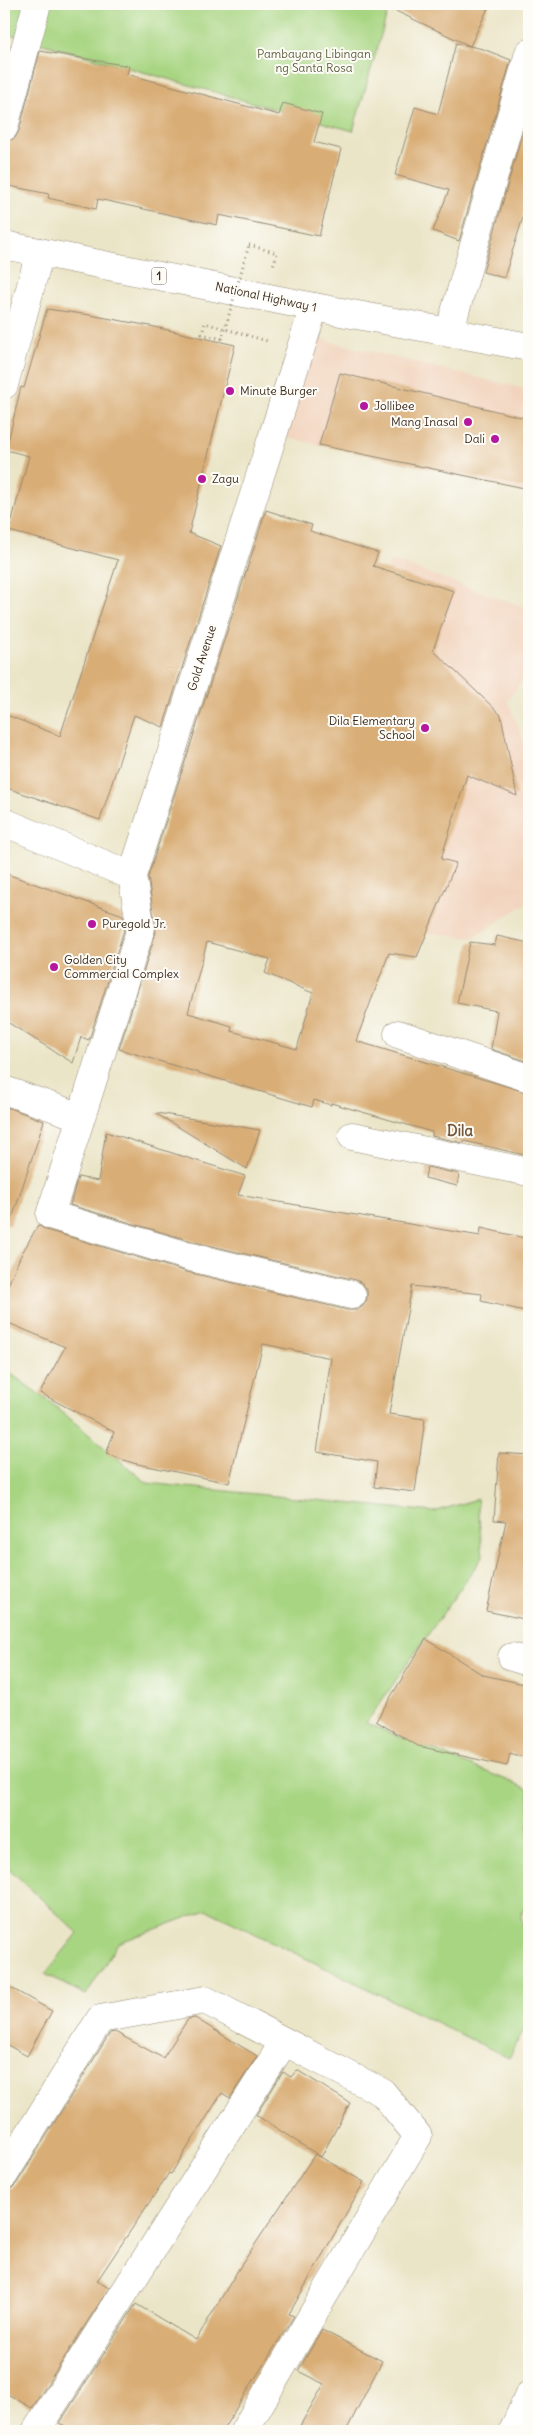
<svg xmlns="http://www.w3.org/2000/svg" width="533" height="2435" font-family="Delius,sans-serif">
<rect width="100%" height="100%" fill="#fdfcf7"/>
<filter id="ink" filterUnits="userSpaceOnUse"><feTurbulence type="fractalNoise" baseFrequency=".02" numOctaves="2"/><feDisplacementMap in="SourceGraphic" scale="10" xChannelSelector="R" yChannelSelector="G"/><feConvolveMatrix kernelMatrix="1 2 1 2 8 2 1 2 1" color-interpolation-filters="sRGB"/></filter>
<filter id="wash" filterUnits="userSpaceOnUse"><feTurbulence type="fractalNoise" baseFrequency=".0096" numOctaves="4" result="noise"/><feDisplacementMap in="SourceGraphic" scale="20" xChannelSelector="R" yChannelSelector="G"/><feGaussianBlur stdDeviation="1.12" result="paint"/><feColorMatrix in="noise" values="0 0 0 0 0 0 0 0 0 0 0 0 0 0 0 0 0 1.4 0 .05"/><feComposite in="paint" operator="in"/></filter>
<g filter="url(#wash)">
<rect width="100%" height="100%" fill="#ebe5c8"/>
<path fill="#f2d4be" d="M315,338l214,52v104l-111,-29 -135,-28z
M391,560l138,49v59l-21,33 21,54v147l-57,36 -43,-5 -156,-47z"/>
<path fill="#a8d582" stroke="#728050" d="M4,4h386l-37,127 -349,-98z
M4,1369l46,33 97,81 287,29 43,-13 6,57 -117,167 163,66v107l-8,20 8,33v71l-20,38 -302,-148 -89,33 -32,52 -41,-21 33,-41 -74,-69z"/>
<g id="blocks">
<path fill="#d9ad76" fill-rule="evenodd" d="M381,4h109l-20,42z
M456,43l27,6 28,11 -52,181 -26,-10 16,-41 -54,-15 20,-68 23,7z
M40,51l89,15 -2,8 152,41 4,-12 39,11 -8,28 27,7 -22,87 -100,-21 -2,10 -119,-26 -2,10 -48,-11 1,-4 -45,-9v-43l11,-4 4,-7z
M529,109v89l-25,80 -21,-6z
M47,309l43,6 60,11 85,19 -46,188 32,13 -58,181 -29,-12 -34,105 -96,-33v-73l56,22 58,-176 -109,-29 20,-75 -23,-6 15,-63 3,1z
M340,373l189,46v70l-210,-44z
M266,510l46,15 -2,6 68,22 -5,13 81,25 -21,59 68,65 16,81 -50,-21 -26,84 15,4 -39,94 -28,-4 -33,88 173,52v63l-65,-15v2l-32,-7v-4l-101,-29v2l-17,-5 -2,7 -193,-58 37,-117 -8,-55zM207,942l63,17 -5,14 48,20 -16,56 -66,-18 1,-5 -44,-13z
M4,873l119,42 2,12 -36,113 -8,-3 -8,26 -69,-43z
M497,936l32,7v119l-38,-13 6,-38 -40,-8 13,-61 25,3z
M4,1106l40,15 -34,104 -6,-1z
M157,1113l103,17 -13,39 -90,-55z
M106,1132l139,44 -7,19 242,41 1,-8 48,11v73l-48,-11 1,-7 -70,-8 -23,128 36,5 -10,73 -41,-5 3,-25 -60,-10 14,-94 -68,-14 -34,139 -96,-20 -27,-9 8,-22 -74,-39 25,-46 -61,-26v-27l16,-37 18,-32 8,5 141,42 161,38h9l6,-4 4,-7v-9l-5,-7 -6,-3 -161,-38 -125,-37 8,-28 20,4z
M427,1167l32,7 -2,12 -32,-8z
M499,1453l30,2v165l-43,-9 20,-90 -12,-1z
M426,1639l57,36 46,10v74l-19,-6 -3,13 -89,-20 -42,-25z
M4,1984l48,27 -25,45 -23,-13z
M195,2018l62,38 -27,42 -8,-5 -51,81 -2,-1 -72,108 12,7 -77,120 -28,-16v-201l8,-3 5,-5 93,-150 5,-1 48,26 25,-39z
M297,2070l53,33 -29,54 -65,-42 27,-43 8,5z
M315,2154l49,28 -75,132 5,2 -72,115h-149l-14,-7 77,-120 60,36 42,-70z
M322,2330l60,31 -36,70h-49l27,-47 -26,-13z"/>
</g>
</g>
<g filter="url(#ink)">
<use href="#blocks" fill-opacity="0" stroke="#938873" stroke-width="1"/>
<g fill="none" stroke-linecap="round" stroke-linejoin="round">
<g stroke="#938873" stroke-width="29">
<path id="minor" d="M4,127l33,-123
M449,333l80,-280
M4,385l36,-133
M4,822l128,54 182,-569
M132,876l9,52 -91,287 141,42 161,38
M398,1034l131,44
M4,1090l77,27
M352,1136l177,36
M512,1657l17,5
M4,2175l96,-156 105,-19 178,93 35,43 -174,295
M36,2431l248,-389
M513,2431l16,-36"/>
</g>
<g stroke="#938873" stroke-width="29">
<path id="highway" d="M4,245l310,62 215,40"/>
</g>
<path stroke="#938873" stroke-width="3" stroke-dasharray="1 4" stroke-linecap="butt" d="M249,245l28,8 -4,13
M222,339l-20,-5 3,-11 62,18"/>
<use href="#minor" stroke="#fff" stroke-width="28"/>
<use href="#highway" stroke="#fff" stroke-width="28"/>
<path stroke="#938873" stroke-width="3" stroke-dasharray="1 4" stroke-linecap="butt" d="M222,339l27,-94"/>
</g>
</g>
<g fill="#b5179e" stroke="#fdfcf7" stroke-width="2">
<circle cx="230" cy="391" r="5"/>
<circle cx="364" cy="406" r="5"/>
<circle cx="468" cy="422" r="5"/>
<circle cx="495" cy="439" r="5"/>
<circle cx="202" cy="479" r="5"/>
<circle cx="425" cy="728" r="5"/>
<circle cx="92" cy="924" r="5"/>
<circle cx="54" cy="967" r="5"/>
</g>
<g text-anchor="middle" stroke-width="4" stroke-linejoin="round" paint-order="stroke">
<rect fill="#fdfcf7" stroke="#75695f" stroke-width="1" x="151.5" y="267.5" width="15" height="17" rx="4"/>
<g font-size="11" font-weight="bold" fill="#3b2a1e">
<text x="159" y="280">1</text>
</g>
<g font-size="12" fill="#5c5d3c" stroke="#fdfcf7">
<text x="314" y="58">Pambayang Libingan<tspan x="314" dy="14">ng Santa Rosa</tspan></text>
</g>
<g font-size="12" fill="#3b2a1e" stroke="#fdfcf7">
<text transform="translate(266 297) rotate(12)" y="4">National Highway 1</text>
<text transform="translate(202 658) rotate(-72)" y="4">Gold Avenue</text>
</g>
<g font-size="12" fill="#3b2a1e" stroke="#fdfcf7" text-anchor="start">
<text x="240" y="395">Minute Burger</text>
<text x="374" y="410">Jollibee</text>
<text x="458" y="426" text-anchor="end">Mang Inasal</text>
<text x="485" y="443" text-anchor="end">Dali</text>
<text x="212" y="483">Zagu</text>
<text x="415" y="725" text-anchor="end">Dila Elementary<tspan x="415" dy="14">School</tspan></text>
<text x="102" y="928">Puregold Jr.</text>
<text x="64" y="964">Golden City<tspan x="64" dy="14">Commercial Complex</tspan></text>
</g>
<g font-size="15" font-weight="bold" fill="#72583d" stroke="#fdfcf7">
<text x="460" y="1136">Dila</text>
</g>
</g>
<rect width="533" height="2435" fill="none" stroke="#fdfcf7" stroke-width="20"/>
</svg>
